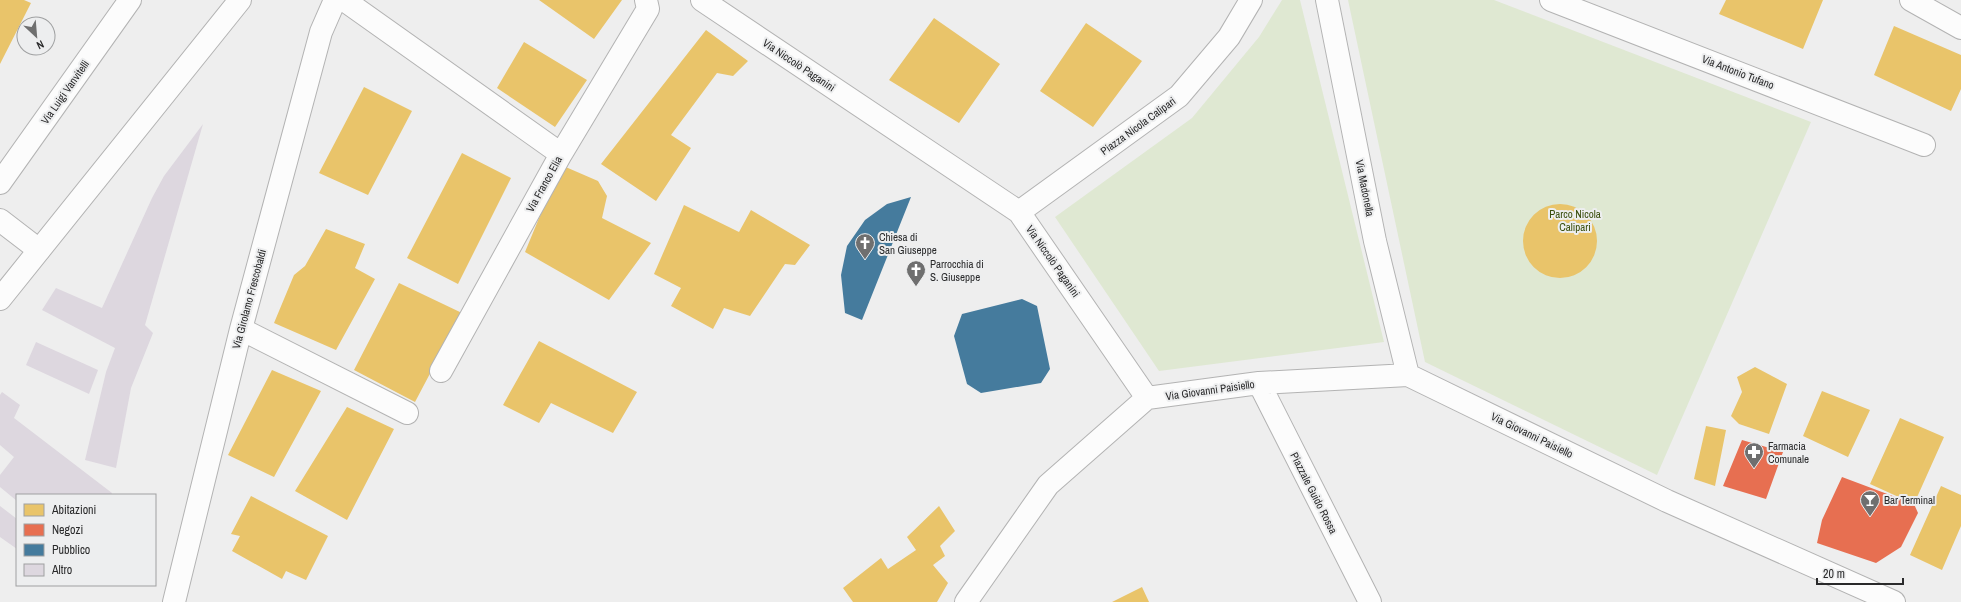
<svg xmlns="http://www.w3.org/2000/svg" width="1961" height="602" font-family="'Archivo Narrow',sans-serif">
<rect width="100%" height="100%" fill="#eee"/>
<path fill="#dfe8d2" d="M1282,0h18l84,342 -225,29 -104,-154 137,-99 67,-81z
M1348,0h146l317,122 -154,353 -232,-113z"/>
<path fill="#e9c46a" d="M0,0h24l7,3 -31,61z
M539,0h83l-28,39z
M1726,0h97l-20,49 -84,-35z
M934,18l66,46 -41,59 -70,-43z
M1086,23l56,38 -49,66 -53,-36z
M1894,26l67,29v34l-10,22 -77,-36z
M706,30l42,31 -15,15 -16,-3 -46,62 20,13 -35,53 -55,-37z
M524,42l63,38 -32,47 -58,-39z
M364,87l48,24 -44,84 -49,-22z
M462,153l49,25 -53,106 -51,-26z
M561,165l37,16 9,15 -5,22 49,25 -42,57 -84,-48z
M1523 241a37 37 0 1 1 74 0a37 37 0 1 1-74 0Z
M684,205l55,27 12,-22 59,35 -15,20 -10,-1 -35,52 -26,-8 -11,21 -42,-23 10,-18 -27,-14z
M326,229l39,15 -10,24 20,11 -39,71 -62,-27 20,-48 11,-9z
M399,283l63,30 -47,89 -61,-32z
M539,341l98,51 -24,41 -62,-30 -12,20 -36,-18z
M1755,367l32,17 -18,50 -30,-10 -8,-8 11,-24 -5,-15z
M272,370l49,21 -47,86 -46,-22z
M1822,391l48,19 -22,47 -45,-21z
M347,407l47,22 -47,91 -52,-29z
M1900,418l44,19 -30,67 -44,-20z
M1706,426l20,4 -11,56 -21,-7z
M1941,486l20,9v31l-19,44 -32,-15z
M251,496l77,40 -22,44 -20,-9 -4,8 -50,-28 8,-15 -9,-2z
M939,506l16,25 -15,15 5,10 -12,9 15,18 -11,19h-84l-10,-14 38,-30 7,11 28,-19 -9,-13z
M1142,587l7,15h-37z"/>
<path fill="#e76f51" d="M1742,440l41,12 -17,47 -43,-13z
M1842,477l72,27 4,9 -17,34 -25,16 -59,-20 5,-23z"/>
<path fill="#457b9d" d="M911,197l-49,123 -17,-7 -4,-38 6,-29 18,-26 22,-16z
M1022,299l15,7 13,63 -9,14 -60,10 -14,-9 -13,-48 8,-22z"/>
<path fill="#ddd7df" d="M203,124l-58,201 8,8 -22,55 -15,80 -31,-8 21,-88 9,-24 -73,-38 14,-22 46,20 50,-110 12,-22z
M36,342l62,28 -9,24 -63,-29z
M2,392l18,13 -6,13 98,75 -1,2h-94v6l-17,-14v-12l14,-18 -14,-12v-50z
M0,506l17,13v30l-17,-12z"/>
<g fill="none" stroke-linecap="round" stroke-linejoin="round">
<g stroke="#b3b3b3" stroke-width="24">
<path id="minor" d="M344,0l217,154
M702,0l317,212 128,186
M1327,0l48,241 33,134
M1551,0l373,145
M1911,0l50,28
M0,183l130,-183
M1019,212l160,-116 50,-59 22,-37
M0,220l39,30
M241,329l166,84
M441,371l120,-217 87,-145 -2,-9
M1259,383l111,219
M1147,398l112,-15 149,-8 259,126 227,101
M174,602l67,-273 80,-297 14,-32
M966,602l82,-117 99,-87"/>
</g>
<g stroke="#b3b3b3" stroke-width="24">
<path id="major" d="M0,299l240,-299"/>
</g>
<use href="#minor" stroke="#fcfcfc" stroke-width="22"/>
<use href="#major" stroke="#fcfcfc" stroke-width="22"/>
</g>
<defs>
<g id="church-pin" transform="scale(1)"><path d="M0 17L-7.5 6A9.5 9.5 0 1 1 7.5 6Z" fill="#6f6f6f" stroke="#edeeef"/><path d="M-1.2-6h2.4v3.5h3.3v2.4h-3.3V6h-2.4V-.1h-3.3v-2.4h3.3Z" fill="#fff"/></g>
<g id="pharmacy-pin" transform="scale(1)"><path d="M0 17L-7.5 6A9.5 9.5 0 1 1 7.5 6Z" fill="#6f6f6f" stroke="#edeeef"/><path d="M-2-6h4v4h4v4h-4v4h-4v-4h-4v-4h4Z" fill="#fff"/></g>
<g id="bar-pin" transform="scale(1)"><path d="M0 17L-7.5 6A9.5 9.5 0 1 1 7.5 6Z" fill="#6f6f6f" stroke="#edeeef"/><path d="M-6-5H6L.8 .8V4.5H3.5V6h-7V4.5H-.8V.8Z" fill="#fff"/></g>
</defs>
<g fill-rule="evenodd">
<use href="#church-pin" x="865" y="243"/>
<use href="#church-pin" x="916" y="270"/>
<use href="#pharmacy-pin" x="1754" y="452"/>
<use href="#bar-pin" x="1870" y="500"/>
</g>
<g text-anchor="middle" stroke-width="4" stroke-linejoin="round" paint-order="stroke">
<g font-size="11" fill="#2a2a2b" stroke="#edeeef">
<text transform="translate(799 65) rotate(34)" y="4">Via Niccolò Paganini</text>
<text transform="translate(1738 72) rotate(21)" y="4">Via Antonio Tufano</text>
<text transform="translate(65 92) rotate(-55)" y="4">Via Luigi Vanvitelli</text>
<text transform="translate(1138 126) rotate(-36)" y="4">Piazza Nicola Calipari</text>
<text transform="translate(544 184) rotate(-61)" y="4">Via Franco Elia</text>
<text transform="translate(1365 188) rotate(79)" y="4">Via Madonella</text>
<text transform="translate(1053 261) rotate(55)" y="4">Via Niccolò Paganini</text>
<text transform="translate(249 299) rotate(-75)" y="4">Via Girolamo Frescobaldi</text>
<text transform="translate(1210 390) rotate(-8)" y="4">Via Giovanni Paisiello</text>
<text transform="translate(1532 435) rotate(26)" y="4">Via Giovanni Paisiello</text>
<text transform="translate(1314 493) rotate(63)" y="4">Piazzale Guido Rossa</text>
</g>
<g font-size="11" fill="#394d0b" stroke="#edeeef">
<text x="1575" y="218">Parco Nicola<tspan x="1575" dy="13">Calipari</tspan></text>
</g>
<g font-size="11" fill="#2a2a2b" stroke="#edeeef" text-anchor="start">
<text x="879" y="241">Chiesa di<tspan x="879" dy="13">San Giuseppe</tspan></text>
<text x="930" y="268">Parrocchia di<tspan x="930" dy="13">S. Giuseppe</tspan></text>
<text x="1768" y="450">Farmacia<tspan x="1768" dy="13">Comunale</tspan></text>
<text x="1884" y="504">Bar Terminal</text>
</g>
</g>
<rect x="16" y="494" width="140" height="92" fill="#edeeef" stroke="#9fa0a1"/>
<rect x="24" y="504" width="20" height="12" fill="#e9c46a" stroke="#9fa0a1"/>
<text x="52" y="514" font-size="12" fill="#2a2a2b">Abitazioni</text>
<rect x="24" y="524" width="20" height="12" fill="#e76f51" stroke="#9fa0a1"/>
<text x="52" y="534" font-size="12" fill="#2a2a2b">Negozi</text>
<rect x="24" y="544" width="20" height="12" fill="#457b9d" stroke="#9fa0a1"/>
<text x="52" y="554" font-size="12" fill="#2a2a2b">Pubblico</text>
<rect x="24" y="564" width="20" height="12" fill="#ddd7df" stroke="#9fa0a1"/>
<text x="52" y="574" font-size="12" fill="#2a2a2b">Altro</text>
<g transform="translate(36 36) rotate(154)"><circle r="19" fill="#edeeef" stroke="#9fa0a1"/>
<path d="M0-3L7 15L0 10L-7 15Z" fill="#6f6f6f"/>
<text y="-6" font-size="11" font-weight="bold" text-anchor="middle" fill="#2a2a2b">N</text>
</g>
<path d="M1817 578v6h86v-6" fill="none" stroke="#2a2a2b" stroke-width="2"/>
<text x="1823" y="578" font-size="12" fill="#2a2a2b" stroke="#edeeef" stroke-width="3" paint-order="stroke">20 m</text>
</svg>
